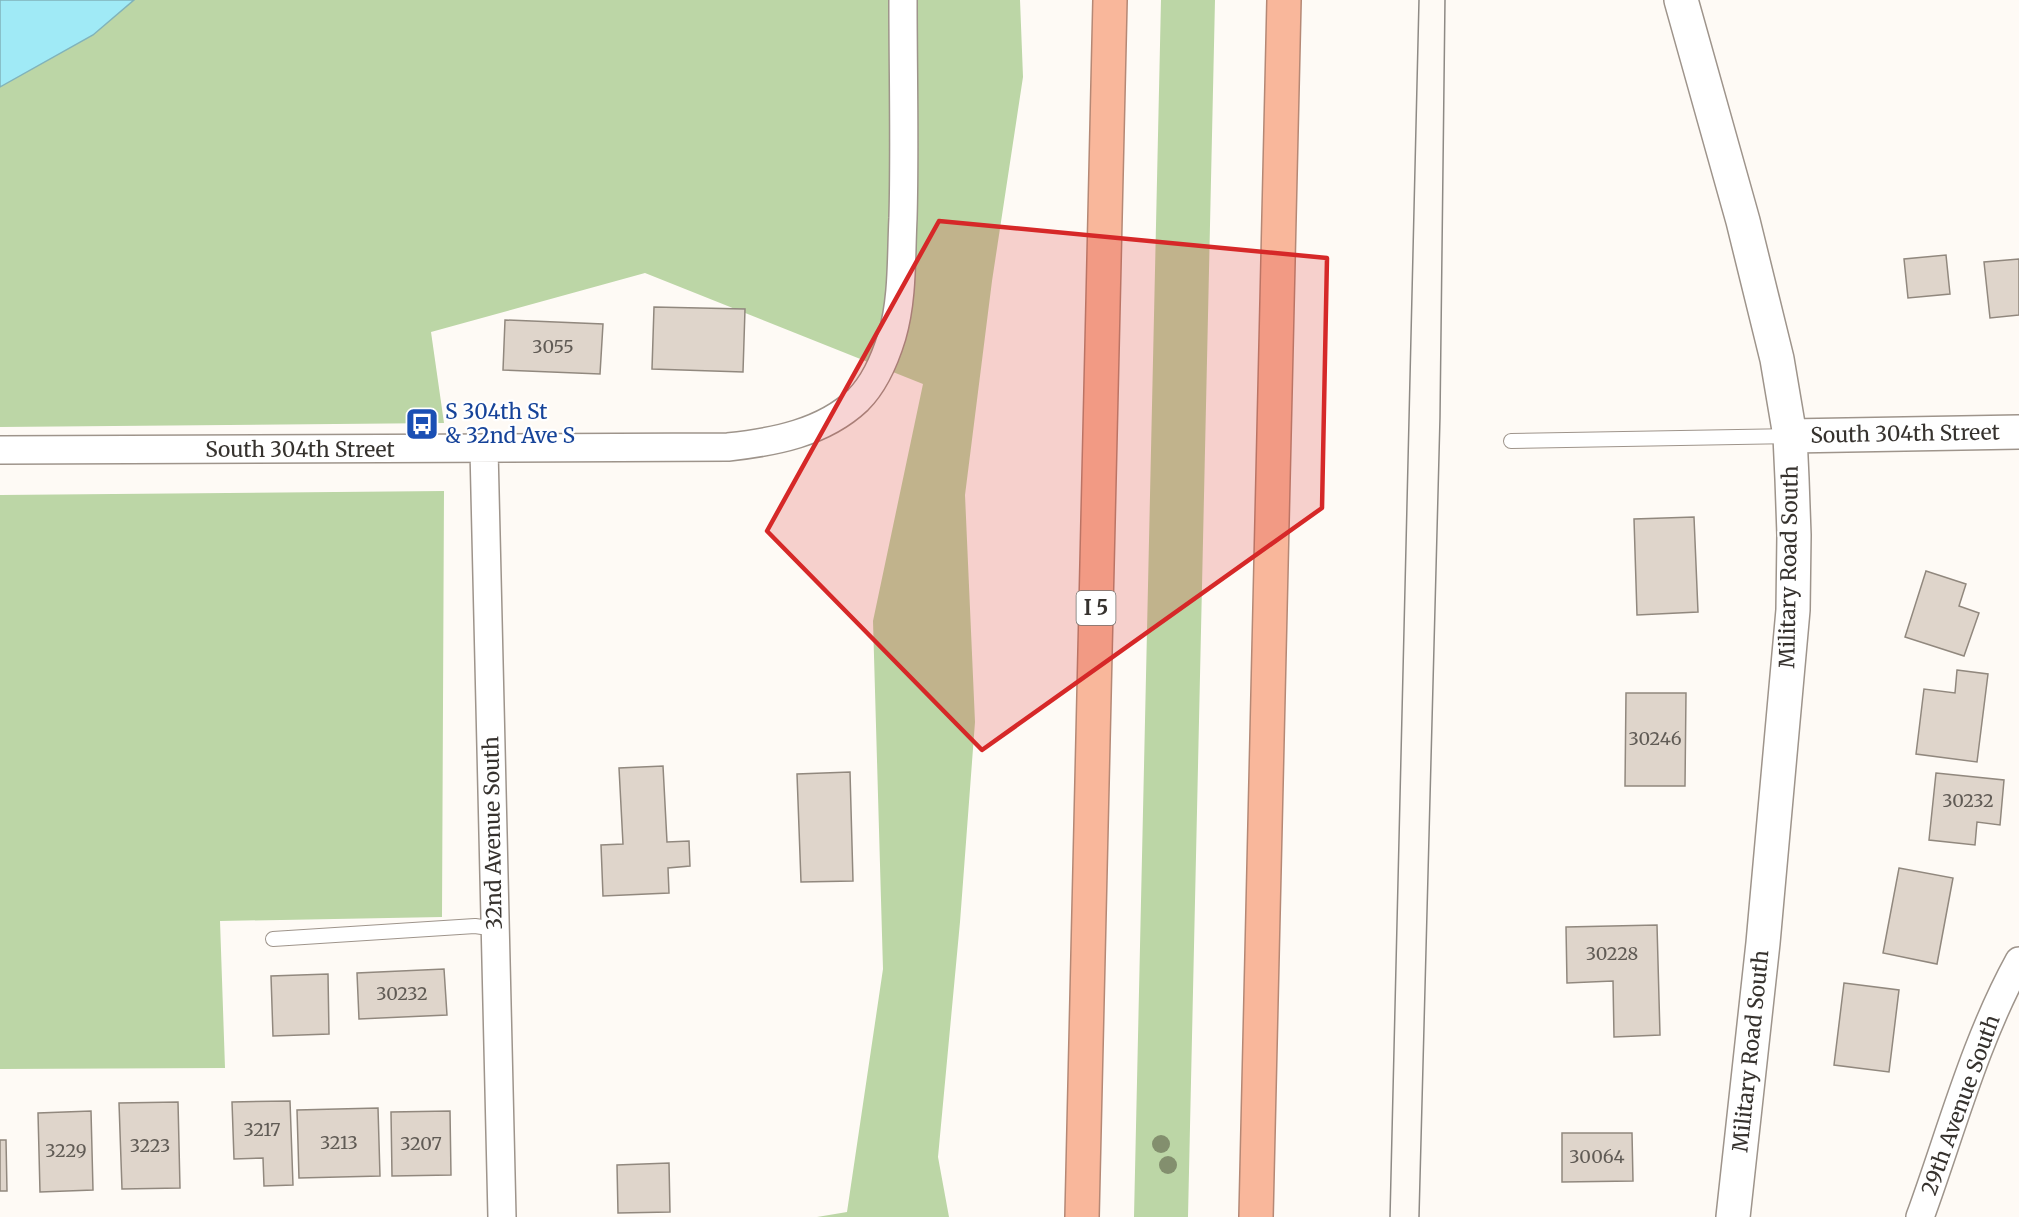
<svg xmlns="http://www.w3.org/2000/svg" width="2019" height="1217" font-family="Merriweather,serif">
<rect width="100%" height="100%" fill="#fefaf5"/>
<path fill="#bcd6a6" d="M134,0h886l3,77 -31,204 -27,214 10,227 -15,200 -22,235 11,60h-132l30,-5 36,-243 -10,-348 50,-237 -278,-111 -214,59 13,91 -444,4v-340l93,-52z
M1161,0h54l-27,1217h-54z
M444,491l-2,426 -222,4 5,147 -225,1v-574z"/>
<path fill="#a0eaf6" stroke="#80b3ba" stroke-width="1.5" d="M0,0h134l-41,35 -93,52z"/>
<path fill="#dfd5cb" stroke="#91887e" stroke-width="1.5" d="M1946,255l4,39 -42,4 -4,-39z
M2019,259v56l-29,3 -6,-56z
M654,307l91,2 -2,63 -91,-3z
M505,320l98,4 -3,50 -97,-4z
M1694,517l4,95 -61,3 -3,-96z
M1926,571l40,13 -7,22 20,7 -15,43 -59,-19z
M1957,670l31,4 -11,88 -61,-8 8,-65 31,4z
M1626,693h60l-1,93h-60z
M663,766l4,76 22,-1 1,25 -22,2 1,25 -66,3 -2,-51 22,-1 -4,-76z
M850,772l3,109 -52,1 -4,-108z
M1936,773l68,7 -4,45 -23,-3 -2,23 -46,-5z
M1899,868l54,10 -16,86 -54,-11z
M1657,925l3,110 -46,2 -1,-56 -46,2 -1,-56z
M444,969l3,46 -88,4 -2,-46z
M328,974l1,60 -56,2 -2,-60z
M1844,983l55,7 -10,82 -55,-7z
M290,1101l3,84 -29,1 -1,-28 -29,1 -2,-57z
M178,1102l2,86 -58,1 -3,-86z
M378,1108l2,68 -81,2 -2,-68z
M91,1111l2,79 -53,2 -2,-79z
M450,1111l1,64 -59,1 -1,-64z
M1562,1133h70l1,48 -71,1z
M0,1140h6l1,51h-7z
M669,1163l1,49 -52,1 -1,-48z"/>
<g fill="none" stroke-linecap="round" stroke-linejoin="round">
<g stroke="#9e948b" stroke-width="16">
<path id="lane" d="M1511,441l279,-5
M273,939l202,-13 21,3"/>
</g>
<g stroke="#9e948b" stroke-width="30">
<path id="street" d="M484,449l18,768
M0,450l728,-3c46,-5 95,-14 130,-47 17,-17 27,-41 34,-64 11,-38 9,-79 11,-118 2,-72 0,-145 0,-218
M1920,1217c31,-85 55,-176 99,-256"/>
</g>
<g stroke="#9e948b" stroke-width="36">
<path id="secondary" d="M1681,0l62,221 34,138 13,77 2,43 2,56 -1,75 -30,333 -30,274
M1790,436l229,-4"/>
</g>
<g stroke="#b58875" stroke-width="36">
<path id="highway" d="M1082,1217l28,-1217
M1256,1217l28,-1217"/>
</g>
<use href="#lane" stroke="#fff" stroke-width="14"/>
<use href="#street" stroke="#fff" stroke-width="27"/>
<use href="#secondary" stroke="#fff" stroke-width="33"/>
<use href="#highway" stroke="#f9b79b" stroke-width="33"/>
<path stroke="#8e8a85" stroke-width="1.5" d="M1390,1217l29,-1217
M1419,1217l21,-799 5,-418"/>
</g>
<g fill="#838f6e">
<circle cx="1161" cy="1144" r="9"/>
<circle cx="1168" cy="1165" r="9"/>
</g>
<path fill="#d62828" fill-opacity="0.2" stroke="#d62828" stroke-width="4.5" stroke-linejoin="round" d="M939,221l388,37 -5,250 -340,242 -215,-219z"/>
<defs>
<g id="bus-square" transform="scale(1.725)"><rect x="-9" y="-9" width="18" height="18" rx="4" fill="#1a4fb4" stroke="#fff"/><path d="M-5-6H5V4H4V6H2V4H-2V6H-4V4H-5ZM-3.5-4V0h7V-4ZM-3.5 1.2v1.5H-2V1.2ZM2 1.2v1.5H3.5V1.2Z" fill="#fff"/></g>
</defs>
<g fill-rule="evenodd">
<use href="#bus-square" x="422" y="424"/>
</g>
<g text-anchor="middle" stroke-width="4.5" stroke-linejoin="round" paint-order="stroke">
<g font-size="18" fill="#605b55">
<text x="553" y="353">3055</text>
<text x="1655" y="745">30246</text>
<text x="1968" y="807">30232</text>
<text x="1612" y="960">30228</text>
<text x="402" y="1000">30232</text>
<text x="262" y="1136">3217</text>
<text x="339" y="1149">3213</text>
<text x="421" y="1150">3207</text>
<text x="150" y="1152">3223</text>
<text x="66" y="1157">3229</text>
<text x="1597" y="1163">30064</text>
</g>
<rect fill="#fff" stroke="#72706d" stroke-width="1.5" x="1076.5" y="591" width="39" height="34" rx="4.5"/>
<g font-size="20" font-weight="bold" fill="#36322e">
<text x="1096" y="615">I 5</text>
</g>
<g font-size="21" fill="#164399" stroke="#fff" text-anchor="start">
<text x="445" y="419">S 304th St<tspan x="445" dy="24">&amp; 32nd Ave S</tspan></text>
</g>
<g font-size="21" fill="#36322e" stroke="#fff">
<text transform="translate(1905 434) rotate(-1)" y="7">South 304th Street</text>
<text x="300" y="457">South 304th Street</text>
<text transform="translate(1789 567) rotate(-89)" y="7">Military Road South</text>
<text transform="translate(493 833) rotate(-91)" y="7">32nd Avenue South</text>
<text transform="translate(1751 1051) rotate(-84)" y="7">Military Road South</text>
<text transform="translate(1961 1105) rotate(-70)" y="7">29th Avenue South</text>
</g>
</g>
</svg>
